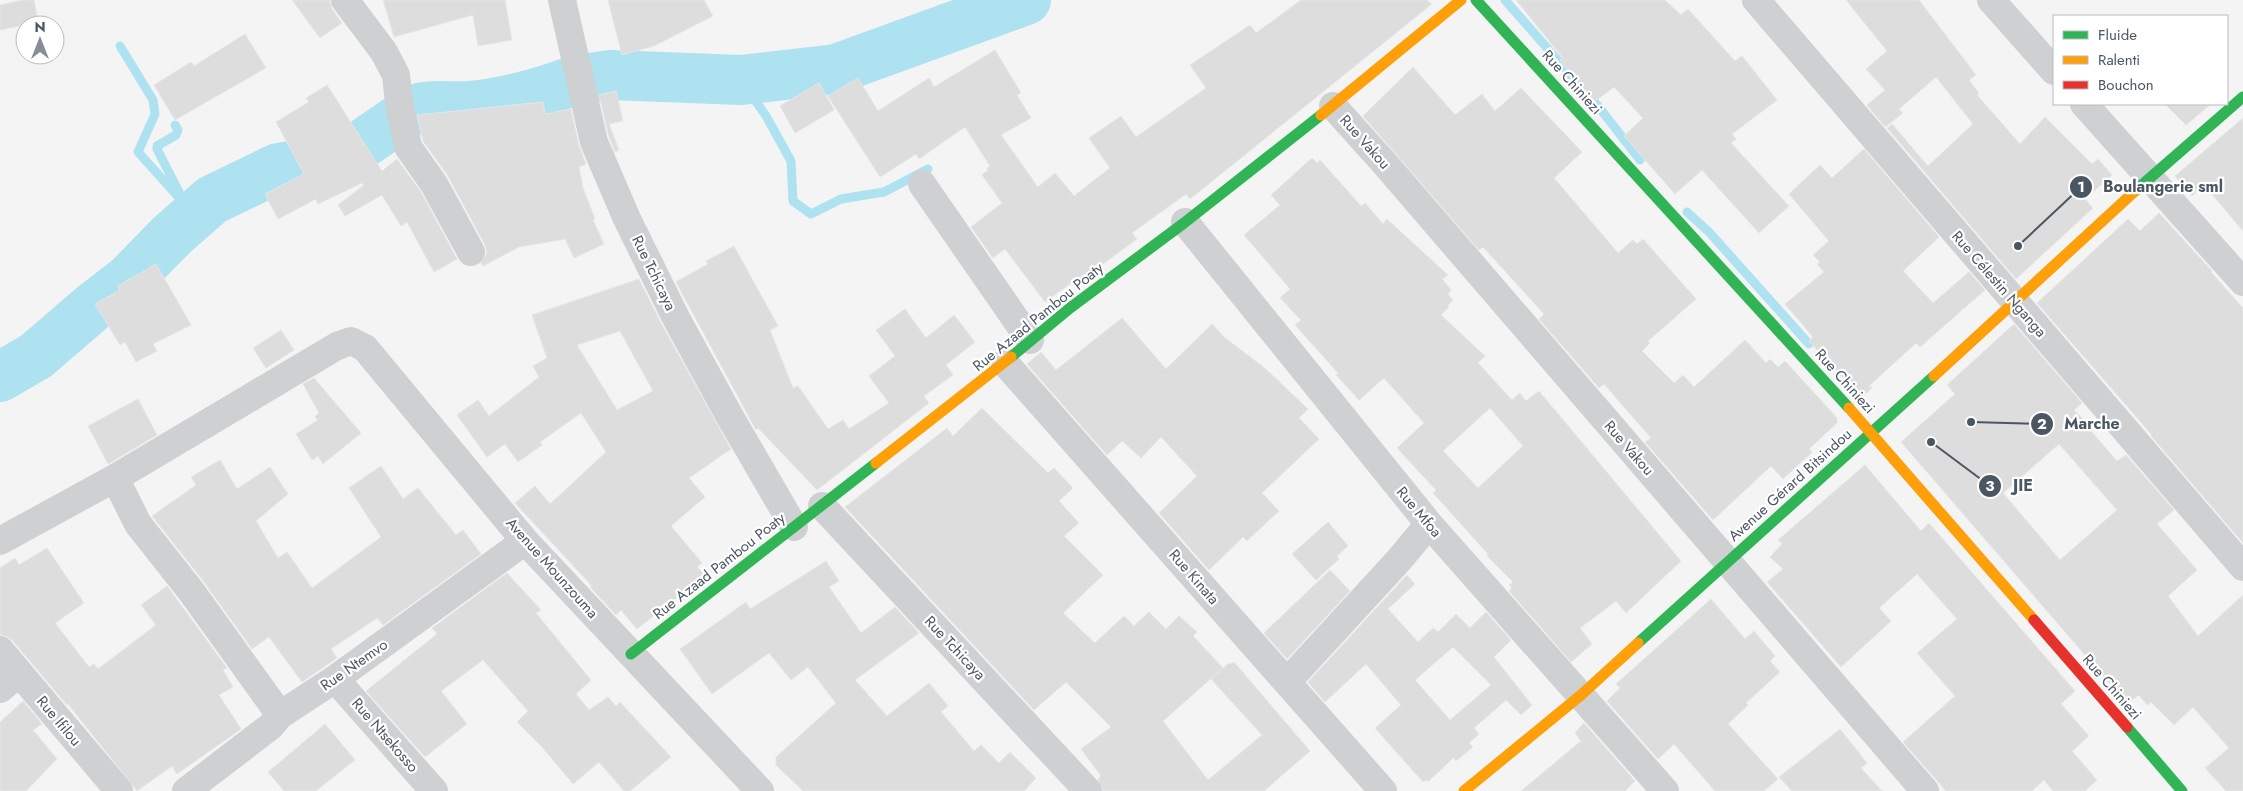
<svg xmlns="http://www.w3.org/2000/svg" width="2243" height="791" font-family="Jost,sans-serif">
<rect width="100%" height="100%" fill="#f4f4f4"/>
<g fill="none" stroke-linecap="round" stroke-linejoin="round">
<path stroke="#aee2f0" stroke-width="9" d="M1505,0l93,106 42,54
M120,46l33,54 2,14 -17,38 45,50
M741,80l25,36 25,45 2,40 18,13 30,-15 43,-7 44,-23
M175,125l3,5 -2,5 -19,11v3l22,43
M1687,212l22,20 100,112"/>
<path stroke="#aee2f0" stroke-width="50" d="M589,78l22,-3 130,5 95,-11 190,-69
M406,114c19,-13 43,-6 64,-8 35,-3 67,-12 100,-24
M0,377l36,-21 58,-50 35,-27 43,-44 40,-35 66,-32 34,-6 49,-17 35,-24"/>
</g>
<path fill="#ddddde" stroke="#e5e6e7" fill-rule="evenodd" d="M23,0h11l4,22 -38,8v-25z
M292,0h38l2,9 10,14 -22,15z
M383,0h122l7,40 -34,6 -5,-31 -79,22z
M608,0h96l9,16 -59,30 -32,9z
M1301,0h126l5,4 -242,195 -4,-5 -54,39 5,6 -64,47 -2,-3 -26,19 -40,-53 -12,9 -22,-31 31,-24 -20,-28 6,-5 -1,-2 3,-2 -25,-39 -46,32 -3,-5 -36,23 -52,-81 30,-18 20,33 51,-33 5,9 61,-37 26,43 -4,2 14,23 -30,17 37,52 17,-14 19,23 36,-28 -21,-30 32,-22 15,21 70,-49 -16,-23 60,-40 6,8z
M1516,0h149l16,15 7,-6 47,52 7,-5 35,44 -45,34 4,5 -5,4 58,63 -30,27 -57,-63 -27,24 -51,-58 19,-18 -29,-31 -20,15 -34,-42 3,-2z
M1846,0h73l57,75 -7,5 10,13 -2,2 43,49 25,-27 47,47 6,-5 14,16 -27,24 8,9 -77,71 -129,-151 5,-4 36,42 45,-42 -37,-47 -37,32 4,4 -18,14 -18,-22 18,-15 -19,-21 21,-18z
M245,34l21,34 -91,52 -21,-35 37,-23 3,4z
M1413,67l42,48 27,-21 13,17 26,-23 61,64 -28,26 64,75 15,-13 4,4 6,-5 53,60 -48,42 2,2 -8,8 32,32 9,-8 11,12 51,-47 21,23 4,-4 8,8 7,-6 53,58 -2,1 2,2 -29,27 3,3 -29,27 -12,-13 -58,54 -68,-78 6,-4 -47,-54 -5,4 -60,-69 5,-5 -61,-67 -4,3 -116,-134z
M819,83l15,27 -39,23 -15,-27z
M327,85l55,86 15,-12 24,33 36,67 -23,13 -27,-50 -6,4 -19,-31 -37,21 -7,-11 26,-20 -2,-2 -44,21 -2,-5 -38,20 -13,-25 39,-20 -28,-52 33,-20 -3,-4z
M616,91l7,30 -14,3 10,26 -4,2 -6,-15 -10,-42z
M543,102l2,12 26,-5 8,37 7,18 -7,3 4,21 12,31 -2,1 11,24 -30,14 -9,-19 -46,8 -36,19 -2,-3 6,-10 -2,-8 -37,-69 -25,-35 -6,-26z
M2165,104h46l-25,21z
M2243,118v113l-39,-46 -12,11 -17,-20z
M1864,149l75,88 -36,34 30,32 36,-31 16,18 -65,57 -4,-4 -47,43 3,2 -11,10 -52,-57 4,-4 -28,-33 39,-32 -7,-8 3,-2 -7,-7 16,-14 -40,-47 31,-29 12,13z
M1312,158l5,5 3,-3 41,46 4,-3 18,21 4,-5 61,56 -6,4 9,11 -3,4 5,6 -5,5 1,2 -8,8 44,41 -7,7 34,37 8,-7 6,8 13,-10 142,170 -55,52 -10,-12 -36,27 12,16 -21,18 -62,-71 3,-3 -3,-3 4,-3 -26,-26 1,-2 -55,-61 3,-3 -39,-42 27,-25 -40,-45 -25,22 -23,-25 2,-2 -43,-48 6,-5 -21,-22 10,-9 -46,-54 36,-30 -9,-10zM1490,408l33,38 -45,42 -35,-37z
M2159,213l53,58 -1,1 32,36v235l-92,-107 1,-1 -115,-132 91,-84 12,12z
M734,246l44,80 -8,4 23,58 5,-2 30,43 15,-9 6,9 40,-26 -20,-27 26,-20 -19,-26 29,-21 21,29 28,-23 21,27 -29,23 7,10 -29,21 5,7 -112,87 -59,-62 -2,2 -80,-148 32,-18 -2,-3z
M156,264l35,61 -38,19 4,7 -21,11 -11,-20 -5,3 -25,-41 25,-14 -2,-4z
M639,279l23,46 69,124 -42,29 16,19 -34,29 31,37 -5,4 8,8 -68,54 -16,-19 -5,5 -26,-28 2,-1 -77,-83 20,-17 15,18 56,-52 -25,-39 -41,29 2,3 -24,17 -13,-18 -18,13 -30,-42 21,-15 11,16 50,-39 -6,-11 14,-8 -15,-43zM620,331l33,60 -36,19 -40,-65z
M1122,318l44,51 46,-45 12,13 42,32 42,40 -9,9 20,21 -57,54 17,18 -32,30 -4,-4 -34,33 -50,-57 38,-37 -36,-39 -20,21 -19,-17 -15,14 -80,-91 14,-12 15,18z
M2014,324l68,79 -8,7 11,11 -1,2 33,38 9,-6 48,55 -17,14 40,46 -29,26 30,40 45,-41v196h-17l-21,-23 24,-20 -36,-41 -19,18 -23,-23 -4,3 -8,-10 -11,8 -5,-4 -222,-257 54,-48 -8,-9zM2059,444l58,66 -57,50 -57,-67z
M281,330l13,20 -28,18 -13,-20z
M314,378l47,55 -38,31 -5,-8 -6,4 -16,-26 22,-14 -3,-3 4,-4 -16,-29z
M138,399l19,36 -49,29 -20,-38z
M982,408l66,65 6,-5 19,20 -14,13 20,22 -15,13 39,39 -40,38 32,30 29,-27 10,10 15,-14 17,17 13,-13 18,16 -4,4 30,32 -60,53 45,59 54,-45 -51,-56 18,-16 2,1 3,-2 76,89 -46,40h-161l-5,-12 3,-3 -20,-27 30,-22 -45,-45 -32,28 -189,-203 102,-79 6,8z
M220,460l17,29 33,-22 18,27 -32,27 22,37 9,-6 25,36 69,-51 -32,-49 32,-22 22,33 15,-11 38,47 7,-5 18,24 -98,71 -6,-7 -46,31 6,9 -35,24 -33,-45 -17,12 -48,-67 -52,-66 44,-31 -5,-8z
M1865,465l56,66 8,-8 146,168 -14,13 28,32 -17,15 25,29 -12,11h-32l-9,-11 -12,11h-86l-43,-49 52,-46 -38,-43 40,-34 -40,-45 -38,34 12,13 -50,46 -74,-85 16,-13 -13,-12 12,-13 -4,-4z
M1328,522l20,24 -11,10 2,3 -23,21 -24,-26z
M47,548l37,55 -29,20 34,44 5,-3 4,5 58,-44 -15,-20 26,-19 60,82 -4,2 10,17 -14,8 22,34 -64,45 -5,-8 -35,25 -69,-87 -1,1 -55,-65 -6,-4 -6,-1v-67l15,-10 4,7z
M826,561l13,20 -10,6 32,46 34,-26 24,26 -64,47 32,36 42,-33 19,23 -7,6 33,39 7,-6 18,18 11,-11 26,26 -12,13h-221l-27,-26v-8l60,-54 -28,-36 -17,13 -22,-27 -57,41 -32,-45 66,-47 4,7z
M1330,570l20,21 -63,68 -23,-26z
M507,573l34,37 -5,3 55,67 -15,14 13,16 19,-13 8,9 4,-4 51,55 -41,34h-6l-25,-29 -26,22 -31,-37 -25,-25 11,-11 -45,-51 -42,31 26,33 -42,33 -59,-66 71,-57 -5,-6z
M1407,575l8,9 -27,25 30,33 15,-14 5,4 18,-18 14,14 16,-16 25,28 -17,17 38,48 -11,10 -15,-15 -32,28 5,6 -10,9 4,4 -17,14 -3,-3 -25,24 -2,-2 -3,2 -48,-54 26,-23 -35,-41 -41,38 -17,-20zM1453,647l38,38 -41,35 -35,-40z
M1711,599l34,40 9,-8 21,25 -5,5 10,11 -34,31 2,2 -20,19 50,55 -14,12h-49l-41,-47 -16,15 -51,-58 13,-13 -4,-4z
M23,701l19,23 -9,6 24,29 -31,32h-26v-69z
M1584,723l51,58 -10,10h-104l60,-50 -6,-8z
M325,724l30,36 -39,31h-32l-16,-19z
M1840,729l27,34 -6,5 21,23h-90l-13,-14z"/>
<g fill="none" stroke-linecap="round" stroke-linejoin="round">
<path stroke="#ced0d2" stroke-width="28" d="M345,0l39,52 12,23 3,28 9,44 26,37 37,68
M562,0l32,142 33,77 49,99 53,97 65,112
M1756,0l487,567
M1991,0l63,71
M2084,104l159,178
M1333,106l53,59 539,626
M922,184l108,156
M1185,222l244,302 236,267
M1005,363l378,428
M115,478l23,46 53,67 89,124
M822,506l266,285
M0,541l115,-63 222,-132 14,-5 14,7 160,193 235,250
M0,650l119,141
M335,679l99,112
M1287,682l112,-122 30,-36
M0,689l19,-16
M186,791l85,-65 9,-11 55,-36 190,-138"/>
<path stroke="#30b455" stroke-width="11" d="M1476,0l373,408
M2135,191l108,-94
M1011,357l59,-49 114,-85 137,-108
M1638,643l296,-267
M631,654l245,-191
M2127,727l55,64"/>
<path stroke="#ff9f0a" stroke-width="11" d="M1321,115l140,-115
M1934,376l201,-185
M1849,408l185,212
M876,463l135,-106
M1464,791l117,-96 57,-52"/>
<path stroke="#e5322d" stroke-width="11" d="M2034,620l93,107"/>
</g>
<g text-anchor="middle" stroke-width="4.5" stroke-linejoin="round" paint-order="stroke">
<g font-size="15" fill="#4a5661" stroke="#fff">
<text transform="translate(1572 82) rotate(48)" y="5">Rue Chiniezi</text>
<text transform="translate(1365 142) rotate(48)" y="5">Rue Vakou</text>
<text transform="translate(654 273) rotate(64)" y="5">Rue Tchicaya</text>
<text transform="translate(1999 284) rotate(49)" y="5">Rue Célestin Nganga</text>
<text transform="translate(1038 317) rotate(-39)" y="5">Rue Azaad Pambou Poaty</text>
<text transform="translate(1845 381) rotate(48)" y="5">Rue Chiniezi</text>
<text transform="translate(1629 448) rotate(49)" y="5">Rue Vakou</text>
<text transform="translate(1790 485) rotate(-42)" y="5">Avenue Gérard Bitsindou</text>
<text transform="translate(1419 512) rotate(50)" y="5">Rue Mfoa</text>
<text transform="translate(719 566) rotate(-38)" y="5">Rue Azaad Pambou Poaty</text>
<text transform="translate(552 568) rotate(48)" y="5">Avenue Mounzouma</text>
<text transform="translate(1194 577) rotate(49)" y="5">Rue Kinata</text>
<text transform="translate(955 648) rotate(47)" y="5">Rue Tchicaya</text>
<text transform="translate(354 665) rotate(-35)" y="5">Rue Ntemvo</text>
<text transform="translate(2112 687) rotate(49)" y="5">Rue Chiniezi</text>
<text transform="translate(59 721) rotate(50)" y="5">Rue Ifilou</text>
<text transform="translate(385 735) rotate(49)" y="5">Rue Ntsekosso</text>
</g>
</g>
<path fill="none" stroke="#4a5661" stroke-width="2" d="M2018 246L2081 187M1971 422L2042 424M1931 442L1990 486"/>
<g fill="#4a5661" stroke="#fff" stroke-width="2">
<circle cx="2018" cy="246" r="5"/>
<circle cx="1971" cy="422" r="5"/>
<circle cx="1931" cy="442" r="5"/>
<circle cx="2081" cy="187" r="12"/>
<circle cx="2042" cy="424" r="12"/>
<circle cx="1990" cy="486" r="12"/>
</g>
<g font-size="15" text-anchor="middle" font-weight="bold" fill="#fff">
<text x="2081" y="192">1</text>
<text x="2042" y="429">2</text>
<text x="1990" y="491">3</text>
</g>
<g font-size="16" text-anchor="middle" font-weight="bold" fill="#4a5661" stroke="#fff" stroke-width="4.5" stroke-linejoin="round" paint-order="stroke">
<text x="2163" y="192">Boulangerie sml</text>
<text x="2092" y="429">Marche</text>
<text x="2023" y="491">JIE</text>
</g>
<rect x="2053" y="15" width="175" height="90" fill="#ffffff" stroke="#b7bbc0"/>
<rect x="2063" y="31" width="25" height="8" fill="#30b455" stroke="#b7bbc0"/>
<text x="2098" y="40" font-size="15" fill="#4a5661">Fluide</text>
<rect x="2063" y="56" width="25" height="8" fill="#ff9f0a" stroke="#b7bbc0"/>
<text x="2098" y="65" font-size="15" fill="#4a5661">Ralenti</text>
<rect x="2063" y="81" width="25" height="8" fill="#e5322d" stroke="#b7bbc0"/>
<text x="2098" y="90" font-size="15" fill="#4a5661">Bouchon</text>
<g transform="translate(40 40)"><circle r="24" fill="#ffffff" stroke="#b7bbc0"/>
<path d="M0-4L9 19L0 12L-9 19Z" fill="#868d94"/>
<text y="-8" font-size="14" font-weight="bold" text-anchor="middle" fill="#4a5661">N</text>
</g>
</svg>
